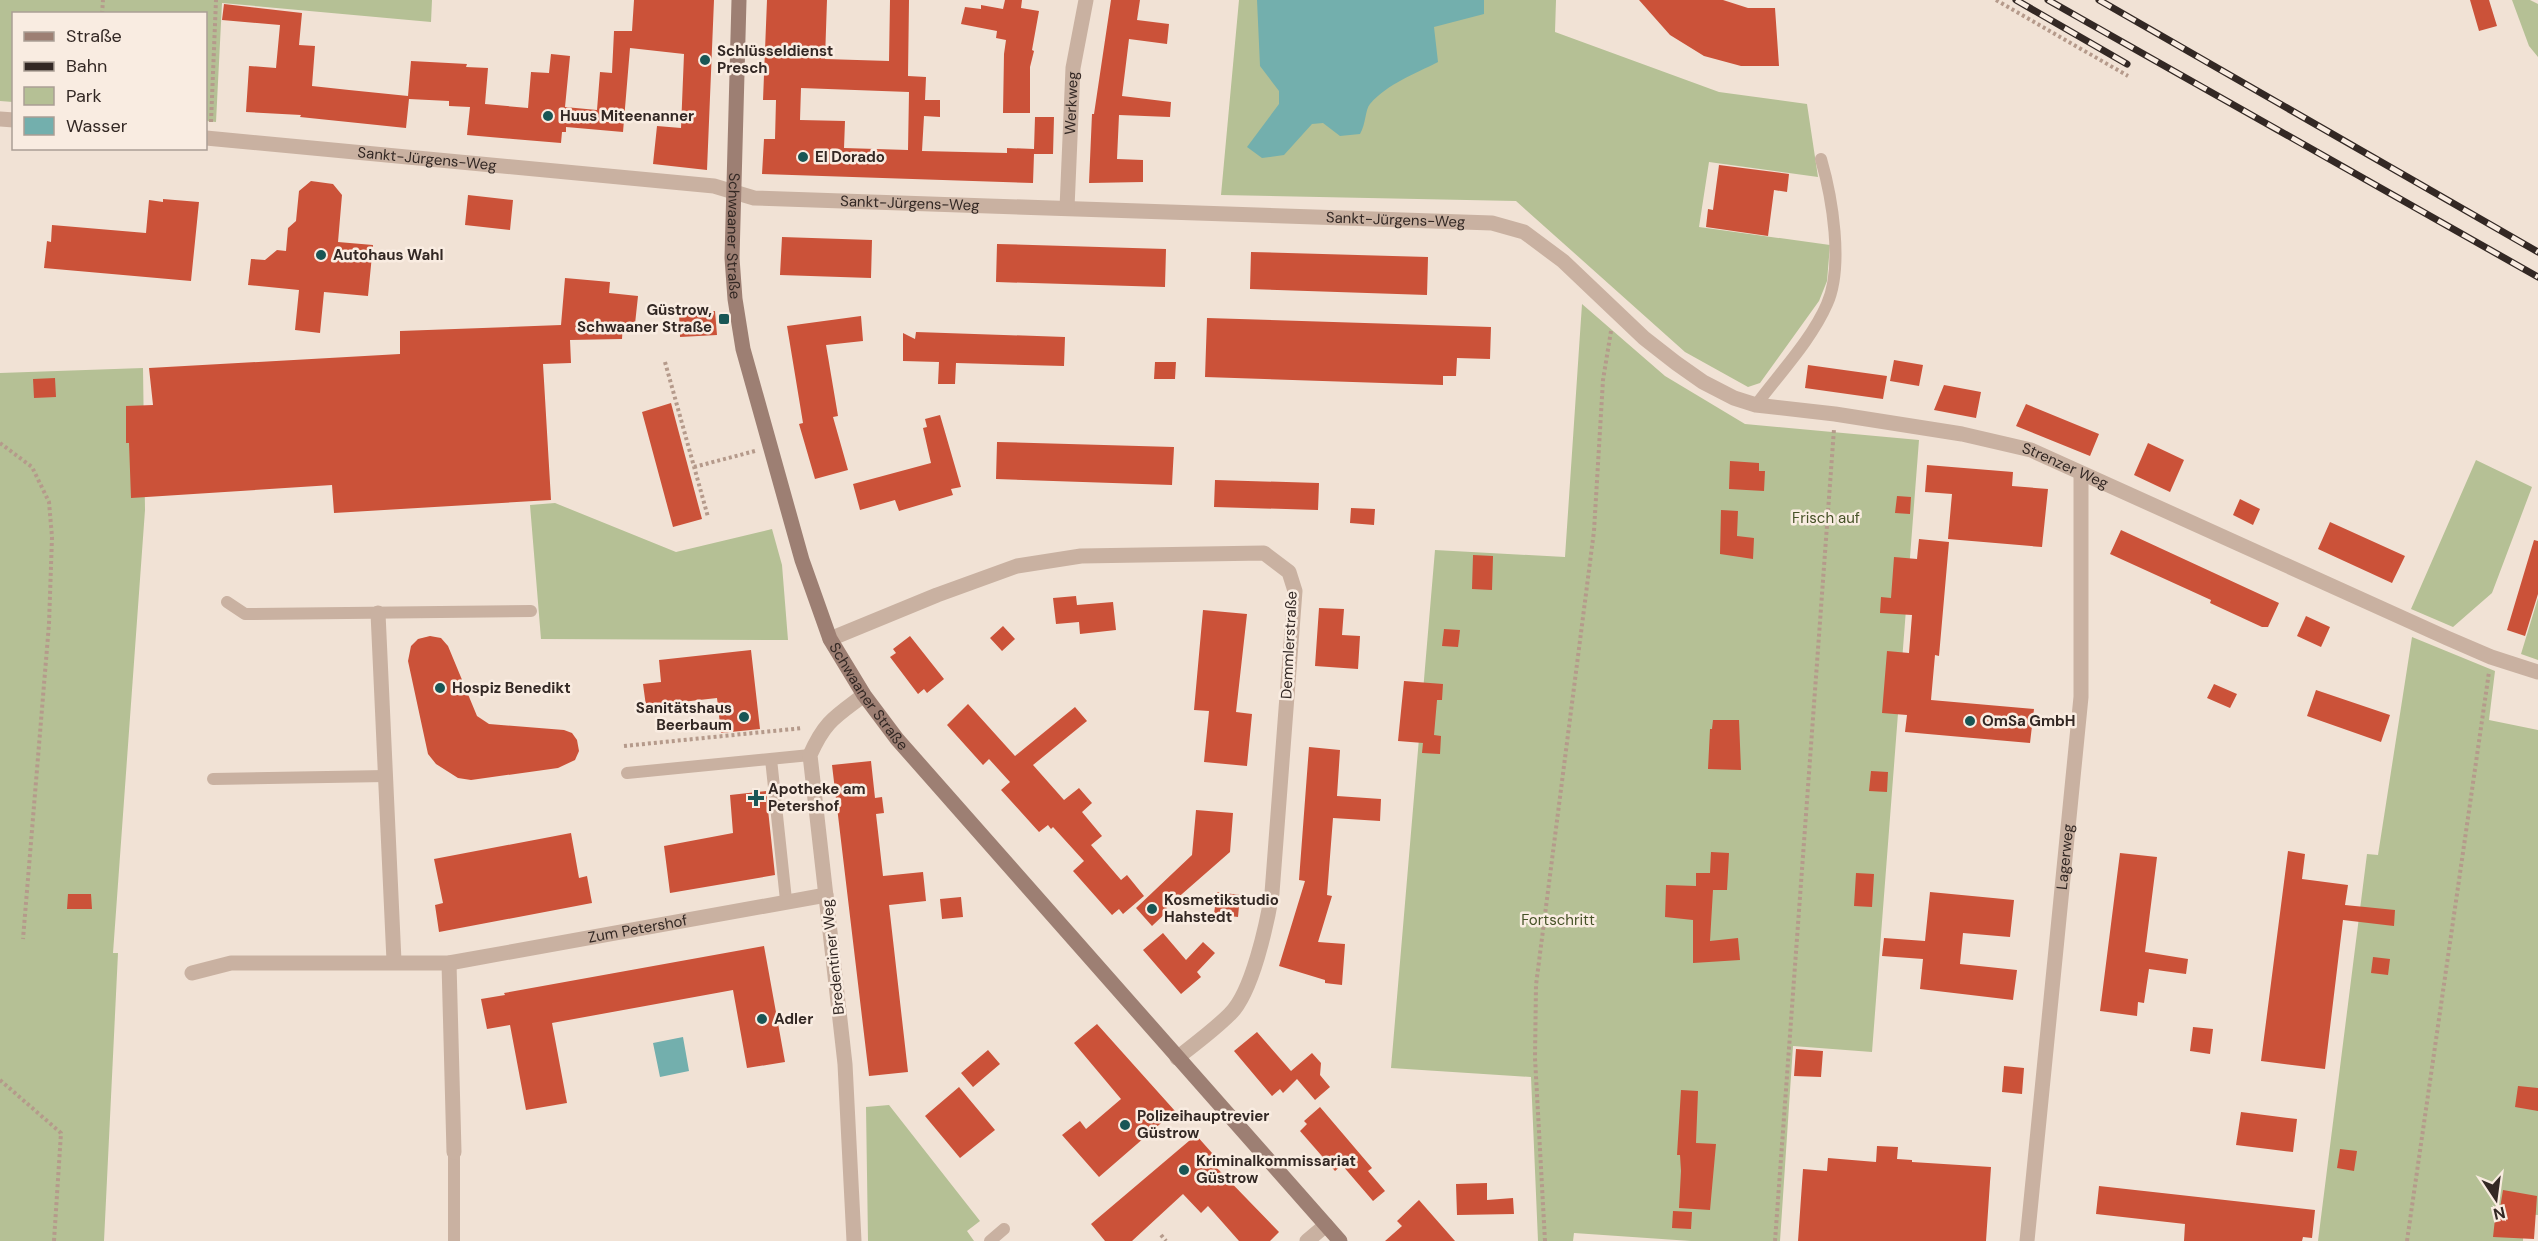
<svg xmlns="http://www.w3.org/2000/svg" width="2538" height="1241" font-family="'DM Sans',sans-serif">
<rect width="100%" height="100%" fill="#f1e2d5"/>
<path fill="#b5c095" d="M0,0h432l-1,22 -209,-19 -6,119 -10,-1v-107h-192l-1,88 -13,-1z
M1239,0h317l-1,32 164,60 88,12 11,73 -109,-15 -10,65 131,18 -3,36 -8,20 -59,82 -12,4 -63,-35 -169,-151 -295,-6z
M2512,0h18l8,4v53l-9,-11z
M1582,304l83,72 80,48 174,16 -47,612 -79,-6 -13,195h-89l-117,-8 -1,8h-35l-7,-164 -140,-9 44,-518 130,7z
M143,368l2,142 -32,443h5l-14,288h-104v-868z
M2476,460l56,27 -40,106 -39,34 -42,-18z
M555,503l121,49 96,-23 10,36 6,75 -247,-1 -11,-134z
M2538,598v62l-17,-6z
M2412,637l83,34 -6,49 49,10v485l-14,-1 -1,27h-205l49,-387 11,1z
M889,1105l91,116 -13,10 7,10h-106l-2,-134z"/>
<path fill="#73afad" d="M1257,0h227v14l-50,13 4,35c-23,12 -51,22 -68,42 -5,6 -4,20 -10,30l-20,2 -17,-13 -11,1 -28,31 -22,3 -15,-11 32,-43v-13l-19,-25z
M683,1037l6,34 -29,6 -7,-34z"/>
<path fill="#cb5239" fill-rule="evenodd" d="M634,0h80l-7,170 -54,-6 4,-38 24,2 3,-74 -54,-6 -7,84 -57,-5v5h-4l-1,11 -48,-4 -46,-4 3,-28 -21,-1v-5l-40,-2 -3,29 -106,-11 1,-2 -55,-3 3,-46 27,2 4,-43 -58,-5 2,-16 78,9 -3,32 16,1 -3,40 37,4 59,6 3,-35 56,3 -1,3 22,1 -3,36 43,4 3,-36 18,1 2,-19 19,2 -5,51 32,3 3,-38 12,1 2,-42h18z
M767,0h60l-2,59 64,2 1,-61h19l-1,76 18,1 -1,23h15v17l-16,-1 -2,35 85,2v-5l27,1 1,-32h19l-1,37h-19l-1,29 -271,-9 2,-35h11l1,-39h-13zM801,88l108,4 -1,58 -64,-2 1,-27 -45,-1z
M1005,0h17l-1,8 18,3 -7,39 2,1 -4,16v46h-27l1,-59 2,-14 -10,-2 1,-7 -36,-7 4,-17 16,2v-4l22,4z
M1111,0h29l-3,20 32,4 -2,20 -38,-5 -7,57 49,6 -1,15 -51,-2 -2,44 26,1v22l-54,1 3,-69h2z
M1639,0h84l25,8h27l4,58h-38l-37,-10 -34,-21z
M2470,0h19l8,26 -18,5z
M1719,165l70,9 -2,18 -13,-2 -6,46 -62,-9 2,-18 5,1z
M311,181l22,3 9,11 -4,47 35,3 -5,51 -44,-4 -4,41 -25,-3 4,-40 -51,-5 3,-26 14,1 12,-10 9,1 2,-23 8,-7 3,-30z
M468,195l45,5 -3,30 -45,-5z
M163,199l36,3 -8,79 -147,-13 3,-27 4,1 1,-17 94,8 3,-33 14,2z
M782,237l90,3 -1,38 -91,-3z
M997,244l169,5 -1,38 -169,-5z
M1251,252l177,5 -1,38 -177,-6z
M565,278l45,4 -1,11 29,3 -3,28 -12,-1 -1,16 -52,1 1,23 -28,1 8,136 -217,13 -2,-28 -201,13 -2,-55h-3v-37l27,-1 -4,-37 251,-14v-23l161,-6z
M715,311l2,24 -37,2 -1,-24z
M861,316l2,25 -37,4 12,71 -5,1 15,53 -33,9 -16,-55 4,-1 -16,-97z
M1207,318l284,9 -1,32 -33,-1 -1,18h-13v9l-238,-8z
M916,332l149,5 -1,29 -108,-3 -1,21h-17l1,-22 -36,-1v-28l12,6z
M1894,360l29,5 -4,21 -29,-5z
M1155,362h21l-1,17h-21z
M1808,365l79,11 -4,23 -78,-11z
M55,378l1,19 -22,1 -1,-19z
M1944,385l37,7 -5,26 -42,-8z
M671,403l31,116 -29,8 -31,-115z
M2026,404l73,30 -9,22 -74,-30z
M940,415l21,72 -10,2 2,6 -54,16 -4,-11 -35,10 -7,-26 78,-21 -8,-35 4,-1 -2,-8z
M997,442l177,5 -2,38 -176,-6z
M2148,443l36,17 -14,32 -36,-17z
M1730,461l29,2v8h6l-1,20 -35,-2z
M1927,465l86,7 -1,14 36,3 -6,58 -94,-8 4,-45 -27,-2z
M1215,480l104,3 -1,27 -104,-3z
M1897,496l14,1 -1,17 -15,-1z
M2240,499l20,10 -7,16 -20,-10z
M1351,508l24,1 -1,16 -24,-2z
M1721,510l17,1 -1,25 17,2 -1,21 -33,-5z
M2330,522l75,34 -13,27 -74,-34z
M2121,530l158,73 -11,24h-6l-52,-24 1,-3 -101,-46z
M1919,539l30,3 -10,114 -4,-1 -4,45 103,9 -4,34 -125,-11 2,-17 -25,-2 5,-62 22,2 3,-38 -32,-2 1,-16 10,1 3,-41 23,2z
M2534,540l4,1v53l-13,42 -18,-6z
M1473,555l20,1 -1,34 -20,-1z
M1076,596l1,9 36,-3 3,28 -36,4 -1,-12 -23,2 -3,-26z
M1319,608l25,1 -2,26 18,1 -2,33 -43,-3z
M1203,610l44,4 -11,98 16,2 -5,52 -43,-4 5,-51 -15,-1z
M2306,616l24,11 -9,20 -24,-11z
M1003,626l12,13 -13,12 -12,-13z
M1444,629l16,1 -2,17 -16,-1z
M430,636l11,2 7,8 29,70 12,8 75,6 8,3 5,7 2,11 -4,9 -17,8 -87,12 -13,-2 -22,-14 -8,-10 -20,-93 3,-15 7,-7z
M910,636l34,43 -17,14 -3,-4 -6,5 -28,-37 6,-4 -3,-4z
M751,650l9,79 -39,4 -4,-35 -71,8 -3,-22 18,-2 -2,-22z
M1404,681l39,3 -1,16h-5l-3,35 7,1 -1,18 -18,-1 1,-10 -25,-2z
M2214,684l23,10 -7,14 -23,-10z
M2316,690l74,25 -9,27 -74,-26z
M968,704l47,52 60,-49 12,14 -54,44 31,35 15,-12 13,15 -10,9 20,24 -11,9 30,35 6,-5 17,21 -21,18 -4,-5 -7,6 -39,-44 11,-10 -31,-34 -2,2 -3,-4 -9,7 -38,-42 9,-8 -21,-23 -6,6 -36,-40z
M1713,720h26l2,50 -33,-1 2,-40h2z
M1309,747l31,3 -3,46 44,3 -1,22 -47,-3 -6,77 5,1 -14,46 27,2 -3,41 -17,-2v-3l-46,-14 26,-85 -6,-1z
M871,761l4,37 7,-1 2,16 -8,1 7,62 40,-4 3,29 -37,4 19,167 -39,4 -37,-311z
M1871,771l17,1 -1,20 -18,-1z
M766,791l9,84 -105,18 -6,-47 69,-13 -3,-38z
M1196,810l37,3 -3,39 -64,56 3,2 -17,16 -16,-18 56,-53z
M571,833l8,45 8,-2 5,27 -153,29 -4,-27 8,-2 -9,-44z
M2288,851l17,3 -3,25 46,6 -3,20 50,5 -1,16 -51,-6 -18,149 -64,-8z
M1711,852l18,1 -2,37h-14l-3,51 28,-3 2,22 -47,3v-43l-28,-3 1,-32 30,1v-13h14z
M2120,853l37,4 -12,95 43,7 -2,15 -37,-5 -5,34 -6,-1 -1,14 -37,-5z
M1856,873l18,1 -2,33 -18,-1z
M1217,892l23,3 -2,22 -24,-3z
M1930,892l84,8 -4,37 -47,-4 -3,31 57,6 -4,30 -93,-11 3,-30 -41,-3 2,-18 41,3z
M68,894h23l1,15h-25z
M961,897l2,20 -21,2 -2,-20z
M1163,933l23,27 17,-18 12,11 -18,19 4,5 -20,17 -38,-44z
M764,946l21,116 -38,6 -14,-78 -181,33 15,80 -41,7 -16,-85 -23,4 -6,-30 24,-4 -1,-2z
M2373,957l17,2 -2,16 -17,-2z
M1097,1024l78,87 -76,66 -37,-42 18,-14 6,8 35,-30 -47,-56z
M2193,1027l20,2 -3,25 -20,-3z
M1257,1032l34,39 21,-18 9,10 -1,12 10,12 -15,13 -18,-21 -14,14 -3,-4 -8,7 -38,-45z
M1796,1049l27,2 -2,26 -27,-1z
M988,1050l12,14 -27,23 -12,-14z
M2004,1066l20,2 -2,26 -20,-2z
M2518,1086l20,2v23l-23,-4z
M959,1087l36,43 -35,28 -35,-42z
M1681,1090l17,1 -2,52 20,1 -6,66 -31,-2 2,-37 -1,-16h-3z
M1320,1107l52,61 -4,3 17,20 -12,10 -31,-36 -7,6 -35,-40 7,-7 -3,-3z
M2241,1112l56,7 -4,33 -57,-7z
M1196,1135l24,27 -5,4 64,66 -9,9h-31l-31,-35 -7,7 -18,-19 -51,47h-27l-14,-17z
M1877,1146l21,1 -1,12 15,1v2l79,5 -5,74h-188l5,-72 24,2 1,-13 48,4z
M2340,1149l17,2 -3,20 -17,-3z
M1487,1183v17l26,-2 1,16 -57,1 -1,-31z
M2099,1186l216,24 -3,28 -9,-1 -1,4h-118l1,-17 -89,-10z
M2503,1190l34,6 -3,43 -41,-2 2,-18 3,1z
M1419,1200l36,41h-70l17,-15 -5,-5z
M1673,1211l19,1 -1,17 -19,-1z"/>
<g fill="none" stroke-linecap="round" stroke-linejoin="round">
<path stroke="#b59a8b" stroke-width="4" stroke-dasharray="3 3" stroke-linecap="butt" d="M1996,0l132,76
M102,14l1,-14
M211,122l5,-122
M665,362l43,155
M0,443l32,24 17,35 3,35 -3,87 -26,315
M694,467l61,-16
M624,746l179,-18
M0,1080l61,53 -7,108
M1161,1235l5,6
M1545,1241l-10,-183 1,-73 58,-454 9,-151 8,-49
M1775,1241l59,-812
M2407,1241l82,-569"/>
<path stroke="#c9b1a1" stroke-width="12" d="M1756,405c23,-31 56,-66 71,-101 17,-38 5,-107 -6,-145
M227,602l18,12 286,-3
M771,759l15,141
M627,773l183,-18
M213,779l173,-3
M454,1241v-89
M990,1241l14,-12"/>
<g stroke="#c9b1a1" stroke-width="15">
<path d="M0,119l14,1"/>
<path id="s1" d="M206,138l508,48 40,12 738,25 32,9 39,29 81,77 32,25 27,19 31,16 22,7 79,9 127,20 69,16 416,188 44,19 47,15"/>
<path id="s2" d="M1067,208l6,-140 13,-68"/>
<path d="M378,613l16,348"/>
<path d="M830,639l107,-44 80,-29 64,-10 183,-3 25,19 6,19 -23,302c-5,31 -20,100 -42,121 -16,16 -35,30 -53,44"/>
<path d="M449,963l5,189"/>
<path id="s3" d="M192,973l39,-10h218l377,-68"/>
<path d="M854,1241l-9,-177 -35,-309c15,-34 25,-38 54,-60"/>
<path d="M1307,1241l19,-16"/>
<path id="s4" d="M2027,1241l54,-544v-223"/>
</g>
<path stroke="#9d7f73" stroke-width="15" id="s5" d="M739,0l-7,258 3,41 8,50 59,211 28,79 34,56 33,44 443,502"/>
<g stroke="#332824" stroke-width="7">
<path id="rail" d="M2016,0l111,64
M2048,0l490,277
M2099,0l439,252"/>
</g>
<use href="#rail" stroke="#f9ece1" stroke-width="4.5" stroke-dasharray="14" stroke-linecap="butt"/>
</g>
<g fill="#195655" stroke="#f9ece1" stroke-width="2">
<circle cx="705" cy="60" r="6"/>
<circle cx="548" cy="116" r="6"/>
<circle cx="803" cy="157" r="6"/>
<circle cx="321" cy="255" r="6"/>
<rect x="718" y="313" width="12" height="12" rx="3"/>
<circle cx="440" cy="688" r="6"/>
<circle cx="744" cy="717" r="6"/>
<circle cx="1970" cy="721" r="6"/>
<path d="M753 789h6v6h6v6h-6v6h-6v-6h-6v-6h6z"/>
<circle cx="1152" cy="909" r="6"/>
<circle cx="762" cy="1019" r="6"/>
<circle cx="1125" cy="1125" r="6"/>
<circle cx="1184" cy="1170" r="6"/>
</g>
<g text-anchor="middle" stroke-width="5" stroke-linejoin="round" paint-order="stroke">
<g font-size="15" font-weight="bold" fill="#332824" stroke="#f9ece1" text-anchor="start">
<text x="717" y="56">Schlüsseldienst<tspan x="717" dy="17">Presch</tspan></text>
<text x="560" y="121">Huus Miteenanner</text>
<text x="815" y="162">El Dorado</text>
<text x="333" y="260">Autohaus Wahl</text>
<text x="712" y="315" text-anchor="end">Güstrow,<tspan x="712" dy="17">Schwaaner Straße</tspan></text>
<text x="452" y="693">Hospiz Benedikt</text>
<text x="732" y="713" text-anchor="end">Sanitätshaus<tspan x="732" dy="17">Beerbaum</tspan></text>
<text x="1982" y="726">OmSa GmbH</text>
<text x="768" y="794">Apotheke am<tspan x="768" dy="17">Petershof</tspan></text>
<text x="1164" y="905">Kosmetikstudio<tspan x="1164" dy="17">Hahstedt</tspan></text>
<text x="774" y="1024">Adler</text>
<text x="1137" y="1121">Polizeihauptrevier<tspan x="1137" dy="17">Güstrow</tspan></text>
<text x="1196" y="1166">Kriminalkommissariat<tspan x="1196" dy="17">Güstrow</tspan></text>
</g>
<g font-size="15" fill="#332824" stroke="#f9ece1">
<text dy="5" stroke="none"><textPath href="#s2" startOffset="105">Werkweg</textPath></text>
<text dy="5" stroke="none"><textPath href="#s1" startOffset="222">Sankt-Jürgens-Weg</textPath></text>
<text dy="5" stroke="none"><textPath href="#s1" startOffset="708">Sankt-Jürgens-Weg</textPath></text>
<text dy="5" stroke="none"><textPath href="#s1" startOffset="1194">Sankt-Jürgens-Weg</textPath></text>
<text dy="5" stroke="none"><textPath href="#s5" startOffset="236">Schwaaner Straße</textPath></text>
<text dy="5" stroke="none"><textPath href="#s1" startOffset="1932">Strenzer Weg</textPath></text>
<text transform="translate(1289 645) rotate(-87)" y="5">Demmlerstraße</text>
<text dy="5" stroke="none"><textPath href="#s5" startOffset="722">Schwaaner Straße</textPath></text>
<text dy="5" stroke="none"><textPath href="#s4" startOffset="386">Lagerweg</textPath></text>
<text dy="5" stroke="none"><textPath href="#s3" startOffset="450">Zum Petershof</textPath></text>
<text transform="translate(833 957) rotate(-96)" y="5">Bredentiner Weg</text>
</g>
<g font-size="15" fill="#465227" stroke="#f9ece1">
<text x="1826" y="523">Frisch auf</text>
<text x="1558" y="925">Fortschritt</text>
</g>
</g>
<rect x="12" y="12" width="195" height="138" fill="#f9ece1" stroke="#aa9e95" stroke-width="1.5"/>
<rect x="24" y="32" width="30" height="9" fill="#9d7f73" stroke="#aa9e95" stroke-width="1.5"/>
<text x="66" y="42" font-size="18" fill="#332824">Straße</text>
<rect x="24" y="62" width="30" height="9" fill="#332824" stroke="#aa9e95" stroke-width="1.5"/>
<text x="66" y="72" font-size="18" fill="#332824">Bahn</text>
<rect x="24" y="87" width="30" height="18" fill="#b5c095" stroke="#aa9e95" stroke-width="1.5"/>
<text x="66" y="102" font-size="18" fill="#332824">Park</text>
<rect x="24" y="117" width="30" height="18" fill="#73afad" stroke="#aa9e95" stroke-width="1.5"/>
<text x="66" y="132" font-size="18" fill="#332824">Wasser</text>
<g transform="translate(2496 1199) rotate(167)" stroke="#f9ece1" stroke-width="4.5" paint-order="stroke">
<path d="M0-4.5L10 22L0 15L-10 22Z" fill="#332824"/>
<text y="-9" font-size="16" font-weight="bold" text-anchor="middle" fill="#332824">N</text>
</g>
</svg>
